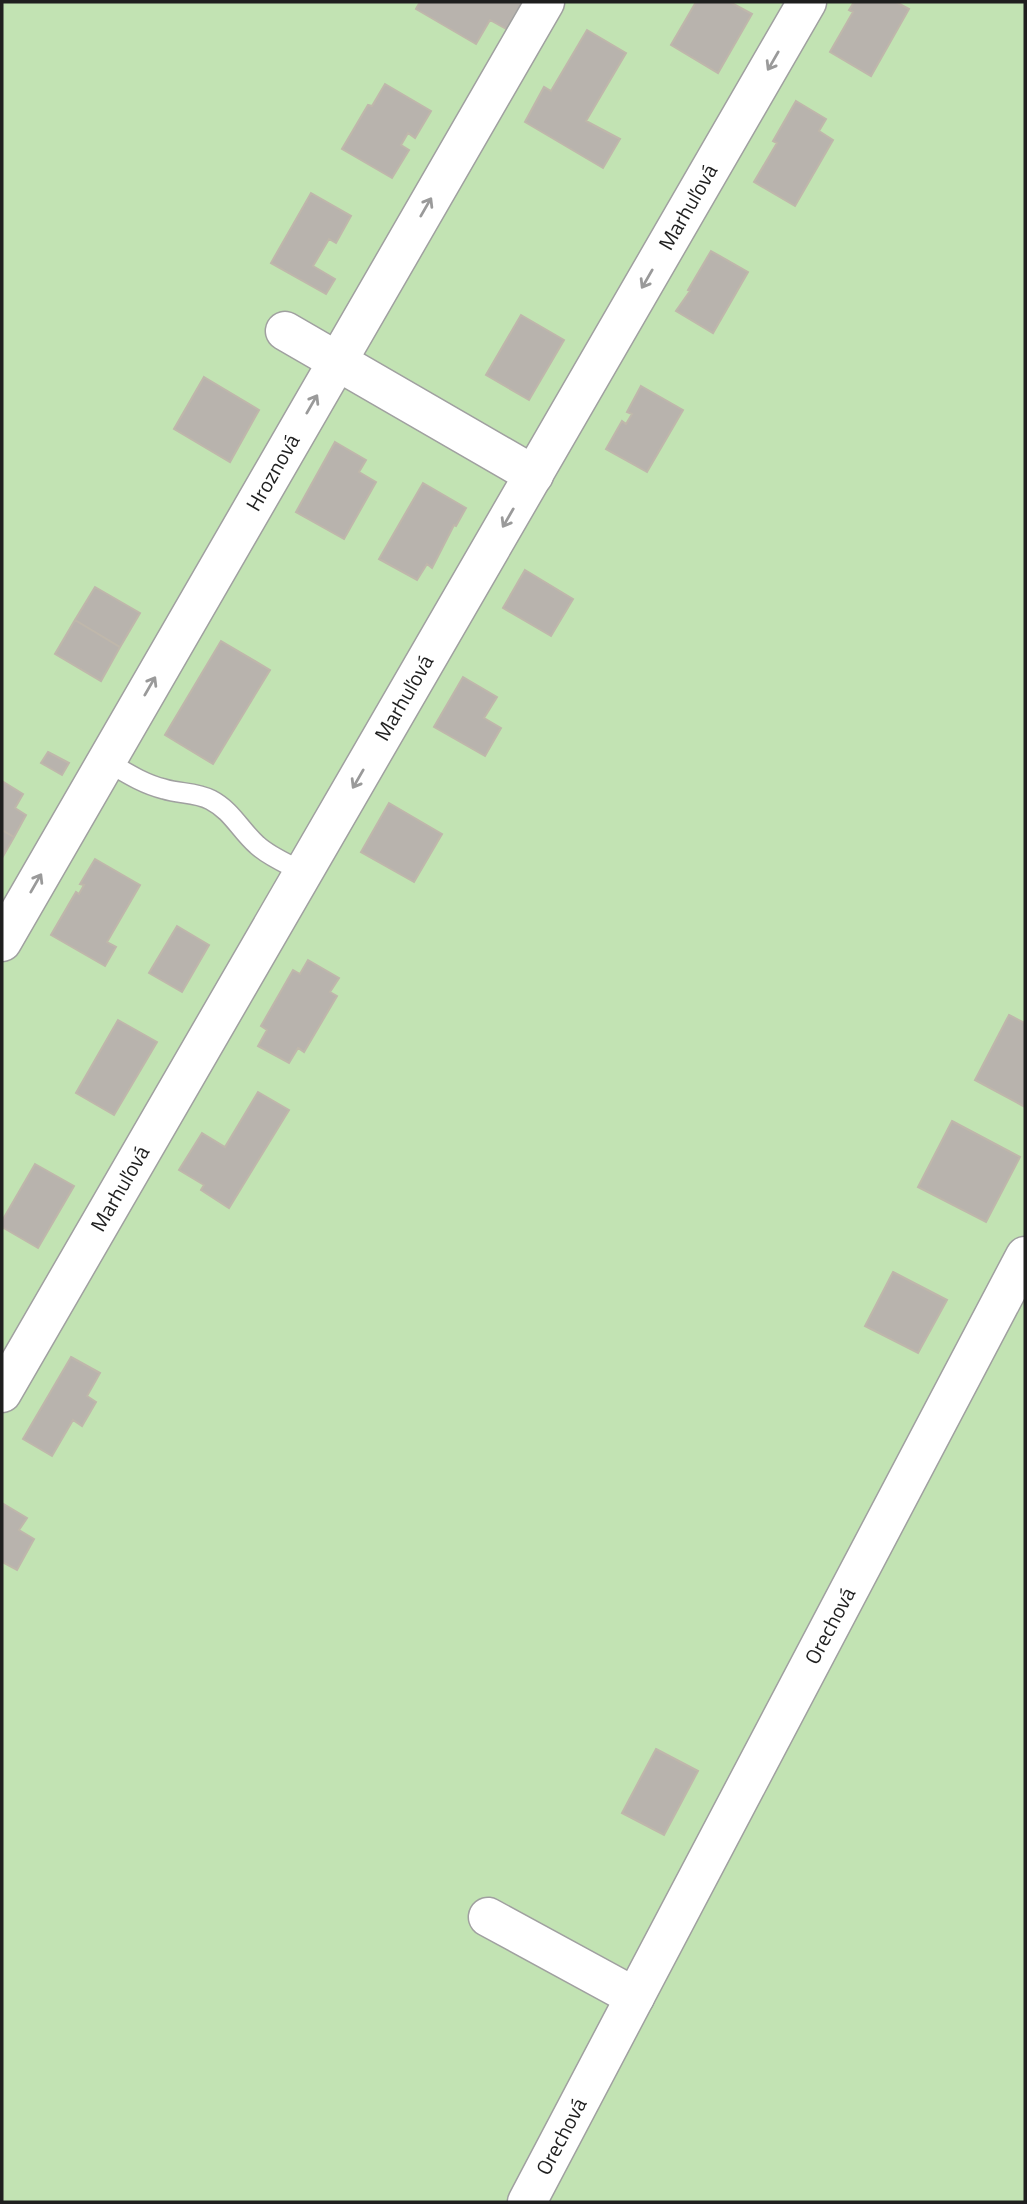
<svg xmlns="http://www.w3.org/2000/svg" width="1027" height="2204" font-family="'Titillium Web',sans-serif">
<rect width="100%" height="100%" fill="#efede7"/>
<path fill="#c2e3b3" d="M2,2h1023v2200h-1023z"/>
<path fill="#b8b3ad" stroke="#bfb7ab" stroke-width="2" d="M420,2h104l-16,28 -18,-10 -14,24 -60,-35z
M696,2h34l22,12 -34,59 -47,-28z
M854,2h42l13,7 -38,67 -41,-24 23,-40 -4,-2z
M587,30l39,23 -40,68 34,18 -17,29 -78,-46 19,-35 7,4z
M385,84l46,27 -16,27 -7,-5 -7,12 8,5 -17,28 -50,-29 26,-44 4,1z
M796,101l30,18 -7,12 14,9 -38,66 -41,-24 23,-39 -4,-2z
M311,193l40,23 -15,27 -7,-4 -16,27 22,13 -9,15 -55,-31z
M711,251l37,21 -35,61 -37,-22 14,-20 -2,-1z
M521,315l43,25 -35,60 -43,-25z
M204,377l55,33 -29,52 -56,-33z
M641,386l42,24 -36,62 -41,-23 16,-28 4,3 6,-10 -5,-2z
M335,442l31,18 -7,12 17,10 -32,57 -48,-27z
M423,483l43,25 -10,18 -2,-1 -22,43 -5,-4 -10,16 -38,-21z
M525,570l48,29 -22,37 -48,-28z
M95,587l45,26 -20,34 -45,-27z
M75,620l45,27 -19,34 -46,-27z
M221,641l49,29 -57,94 -48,-29z
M463,677l34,20 -13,21 17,10 -16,28 -51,-29z
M48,752l21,11 -7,12 -21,-12z
M2,781l21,13 -8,14 11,7 -12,22 -12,-7z
M389,803l53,31 -28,48 -53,-30z
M2,830l12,7 -12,21z
M95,859l45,26 -33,57 9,5 -11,19 -54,-31 25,-43 3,2 5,-9 -4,-1z
M177,926l32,19 -27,47 -33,-19z
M308,960l31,18 -9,14 7,4 -33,56 -6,-4 -9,15 -31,-17 9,-16 -6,-4 32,-56 7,4z
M1009,1015l16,8v84l-50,-27z
M118,1020l39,22 -43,73 -38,-22z
M258,1092l31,18 -60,98 -28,-18 3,-5 -25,-15 23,-37 23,14z
M952,1121l68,36 -34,65 -68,-35z
M35,1164l39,22 -36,62 -36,-21v-6z
M893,1272l54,28 -29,53 -53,-27z
M71,1357l29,16 -13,23 9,6 -14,24 -9,-6 -21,36 -29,-17z
M2,1503l25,15 -8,12 15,9 -17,31 -15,-8z
M656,1749l42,22 -34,64 -42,-22z"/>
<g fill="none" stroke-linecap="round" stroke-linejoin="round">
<g stroke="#a0a0a0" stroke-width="22">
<path id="service" d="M106,761c19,11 37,23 58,28 16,5 32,3 47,11 21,11 29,30 46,45 13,12 31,19 46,27"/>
</g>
<g stroke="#a0a0a0" stroke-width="41">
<g id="minor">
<path d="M285,331l249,144"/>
<path id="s1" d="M2,942l543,-940"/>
<path id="s2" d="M2,1393l805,-1391"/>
<path d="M488,1917l147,80"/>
<path id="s3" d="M527,2202l498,-946"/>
</g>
</g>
<use href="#service" stroke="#fff" stroke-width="19"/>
<use href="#minor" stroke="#fff" stroke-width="38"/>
</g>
<defs><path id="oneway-shaft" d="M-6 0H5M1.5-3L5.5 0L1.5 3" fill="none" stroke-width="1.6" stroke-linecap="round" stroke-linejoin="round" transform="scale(1.75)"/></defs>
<g stroke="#9a9a9a">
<use href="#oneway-shaft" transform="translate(773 61) rotate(120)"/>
<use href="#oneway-shaft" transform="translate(426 207) rotate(-60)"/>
<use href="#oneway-shaft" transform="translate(647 279) rotate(120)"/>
<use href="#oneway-shaft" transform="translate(312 404) rotate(-60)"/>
<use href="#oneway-shaft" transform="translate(508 518) rotate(120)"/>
<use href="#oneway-shaft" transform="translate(150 686) rotate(-60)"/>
<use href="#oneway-shaft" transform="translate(358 779) rotate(120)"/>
<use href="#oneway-shaft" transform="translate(36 883) rotate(-60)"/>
</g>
<g text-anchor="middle" stroke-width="5" stroke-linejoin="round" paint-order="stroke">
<g font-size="21" fill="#1f1f1f" stroke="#fff">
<text dy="7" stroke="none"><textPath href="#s2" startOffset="1370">Marhuľová</textPath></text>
<text dy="7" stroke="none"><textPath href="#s1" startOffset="542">Hroznová</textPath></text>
<text dy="7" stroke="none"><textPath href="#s2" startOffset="803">Marhuľová</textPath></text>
<text dy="7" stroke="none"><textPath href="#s2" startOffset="236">Marhuľová</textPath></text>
<text dy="7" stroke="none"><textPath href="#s3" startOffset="651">Orechová</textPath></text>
<text dy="7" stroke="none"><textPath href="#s3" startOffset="74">Orechová</textPath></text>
</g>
</g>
<rect width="1027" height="2204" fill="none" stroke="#1f1f1f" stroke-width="7"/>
</svg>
